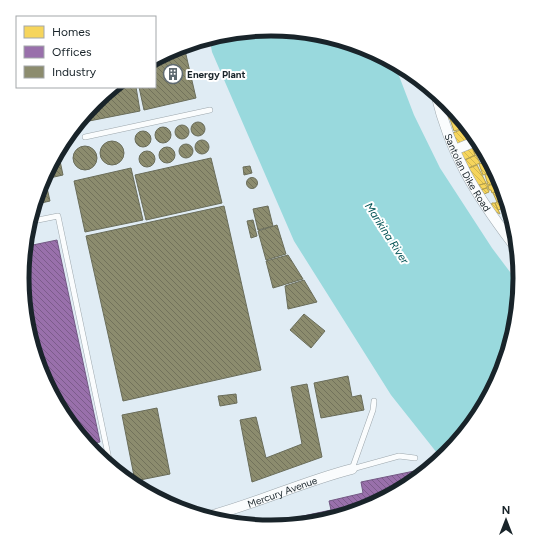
<svg xmlns="http://www.w3.org/2000/svg" width="542" height="556" font-family="Figtree,sans-serif">
<defs>
<pattern id="homes-back-hatch" width="6" height="6" patternUnits="userSpaceOnUse"><rect width="6" height="6" fill="#f6d55c"/><path d="M-1 5l2 2M0 0l6 6M5-1l2 2" fill="none" stroke="#d2b750"/></pattern>
<pattern id="offices-back-hatch" width="6" height="6" patternUnits="userSpaceOnUse"><rect width="6" height="6" fill="#9970ab"/><path d="M-1 5l2 2M0 0l6 6M5-1l2 2" fill="none" stroke="#7c5c8b"/></pattern>
<pattern id="industry-back-hatch" width="6" height="6" patternUnits="userSpaceOnUse"><rect width="6" height="6" fill="#8c8c6e"/><path d="M-1 5l2 2M0 0l6 6M5-1l2 2" fill="none" stroke="#72725b"/></pattern>
</defs>
<rect width="100%" height="100%" fill="#e0ecf4"/>
<path fill="#99d9dd" d="M271,29l95,19 30,20 18,47 26,53 52,80 27,36 -18,89 -54,81 -6,4 -50,-63 -97,-154 -82,-189 -2,-11z"/>
<path fill="url(#homes-back-hatch)" stroke="#b4a04d" d="M445,102h2l4,6 -4,1z
M452,109l5,7 -8,3 -2,-8z
M457,116l7,12 -10,3 -4,-12z
M465,128l6,15 -12,5 -6,-15z
M475,143l6,9 -6,2 -3,-10z
M471,145l4,10 -13,6 -4,-11z
M476,155l4,8 -14,6 -3,-8z
M487,161l6,10 -10,4 -4,-11z
M477,165l9,18 -10,3 -9,-17z
M493,171l6,10 -5,1 -4,-10z
M490,173l4,10 -6,2 -3,-10z
M500,181l2,7 -10,5 -1,-3h-2l-1,-4z
M486,183l2,4 -9,4 -2,-5z
M487,188l2,4 -7,3 -2,-5z
M502,190l2,9 -7,3 -4,-9z
M503,199l3,8 -8,3 -3,-7z
M492,203h3l5,11 -6,-3 -3,-6z
M507,214l2,9 -3,1 -3,-8z"/>
<path fill="url(#offices-back-hatch)" stroke="#735984" d="M57,240l43,202 -12,2 -47,-71 -19,-95 6,-32z
M424,469l-58,39 -95,19 -10,-2 70,-15 -2,-9 34,-8 -2,-11z"/>
<path fill="url(#industry-back-hatch)" stroke="#6a6d5a" d="M184,46l12,52 -52,12 -5,-23h16v-25l21,-14z
M117,87h19l4,24 -56,11 -1,-2 12,-18z
M191 129a7 7 0 1 1 14 0a7 7 0 1 1-14 0Z
M175 132a7 7 0 1 1 14 0a7 7 0 1 1-14 0Z
M155 135a8 8 0 1 1 16 0a8 8 0 1 1-16 0Z
M135 139a8 8 0 1 1 16 0a8 8 0 1 1-16 0Z
M195 147a7 7 0 1 1 14 0a7 7 0 1 1-14 0Z
M100 153a12 12 0 1 1 24 0a12 12 0 1 1-24 0Z
M179 151a7 7 0 1 1 14 0a7 7 0 1 1-14 0Z
M73 158a12 12 0 1 1 24 0a12 12 0 1 1-24 0Z
M159 155a8 8 0 1 1 16 0a8 8 0 1 1-16 0Z
M139 159a8 8 0 1 1 16 0a8 8 0 1 1-16 0Z
M59,156l4,19 -18,4 5,22 -13,3 4,-21z
M211,158l11,45 -76,17 -11,-45z
M250,166l2,7 -8,2 -1,-8z
M131,168l12,52 -58,12 -11,-51z
M246.5 183a5.5 5.5 0 1 1 11 0a5.5 5.5 0 1 1-11 0Z
M224,206l37,164 -138,31 -37,-165z
M268,206l5,20 -15,4 -5,-21z
M253,220l4,16 -6,2 -4,-17z
M277,225l9,29 -20,6 -8,-29z
M288,255l15,24 -30,9 -7,-27z
M304,280l13,22 -29,7 -3,-23z
M304,314l21,17 -14,17 -21,-18z
M348,376l4,21 9,-2 3,15 -43,8 -7,-35z
M307,384l15,73 -70,25 -12,-62 16,-3 10,41 36,-14 -11,-57z
M236,394l1,9 -17,3 -2,-10z
M157,408l13,66 -35,7 -13,-66z"/>
<g fill="none" stroke-linecap="round" stroke-linejoin="round">
<g stroke="#9da7ad" stroke-width="6">
<path id="lane" d="M85,137l125,-27
M33,221l25,-5 52,248
M352,469l21,-59 1,-9
M352,469l47,-13 16,2"/>
</g>
<g stroke="#9da7ad" stroke-width="11">
<g id="street">
<path id="s1" d="M436,94c14,60 40,101 77,150"/>
<path d="M457,149l17,-7"/>
<path id="s2" d="M213,515c47,-13 92,-34 139,-46"/>
</g>
</g>
<use href="#lane" stroke="#fafcfd" stroke-width="5"/>
<use href="#street" stroke="#fafcfd" stroke-width="10"/>
</g>
<defs>
<g id="building-ring" transform="scale(1)"><circle r="9.5" fill="#fff" stroke="#5f6a71" stroke-width="1.5"/><path d="M-4-6H4V6H1V3H-1V6H-4ZM-2.5-4.3h1.7v1.8h-1.7ZM.8-4.3h1.7v1.8H.8ZM-2.5-1h1.7V.8h-1.7ZM.8-1h1.7V.8H.8Z" fill="#5f6a71"/></g>
</defs>
<g fill-rule="evenodd">
<use href="#building-ring" x="173" y="74"/>
</g>
<g text-anchor="middle" stroke-width="4" stroke-linejoin="round" paint-order="stroke">
<g font-size="10" font-weight="bold" fill="#19242a" stroke="#fff" text-anchor="start">
<text x="187" y="78">Energy Plant</text>
</g>
<g font-size="10" fill="#19242a" stroke="#fff">
<text dy="4" stroke="none"><textPath href="#s1" startOffset="85">Santolan Dike Road</textPath></text>
<text dy="4" stroke="none"><textPath href="#s2" startOffset="73">Mercury Avenue</textPath></text>
</g>
<g font-size="11" font-style="italic" fill="#005153" stroke="#fff">
<text transform="translate(387 233) rotate(57)" y="4">Marikina River</text>
</g>
</g>
<path d="M0 0H542V556H0ZM29 278a242 242 0 1 1 484 0a242 242 0 1 1-484 0Z" fill="#fff" fill-rule="evenodd"/>
<path fill="none" stroke="#19242a" stroke-width="5" d="M29 278a242 242 0 1 1 484 0a242 242 0 1 1-484 0Z"/>
<rect x="16" y="16" width="140" height="72" fill="#ffffff" stroke="#a3a7aa"/>
<rect x="24" y="26" width="20" height="12" fill="#f6d55c" stroke="#a3a7aa"/>
<text x="52" y="36" font-size="12" fill="#19242a">Homes</text>
<rect x="24" y="46" width="20" height="12" fill="#9970ab" stroke="#a3a7aa"/>
<text x="52" y="56" font-size="12" fill="#19242a">Offices</text>
<rect x="24" y="66" width="20" height="12" fill="#8c8c6e" stroke="#a3a7aa"/>
<text x="52" y="76" font-size="12" fill="#19242a">Industry</text>
<g transform="translate(506 520)" stroke="#ffffff" stroke-width="3" paint-order="stroke">
<path d="M0-3L7 15L0 10L-7 15Z" fill="#19242a"/>
<text y="-6" font-size="11" font-weight="bold" text-anchor="middle" fill="#19242a">N</text>
</g>
</svg>
